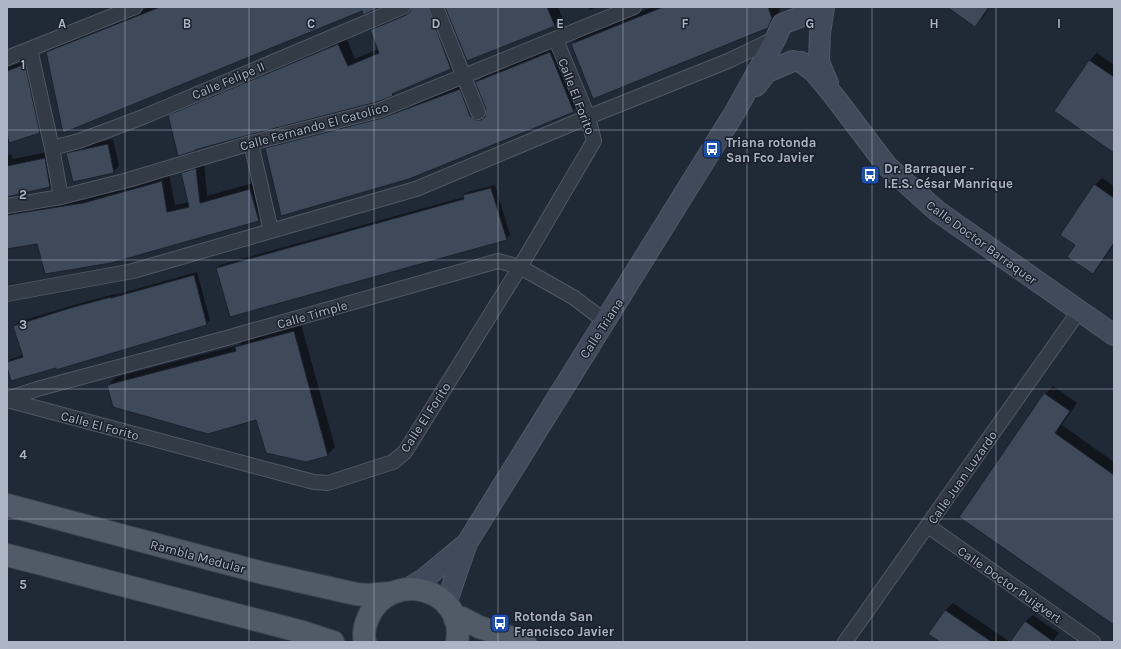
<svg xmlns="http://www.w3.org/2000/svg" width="1121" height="649" font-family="Karla,sans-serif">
<rect width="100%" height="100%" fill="#202936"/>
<path fill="#0007" d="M150,7h229l-332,45 8,-7z
M412,7h25l21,54 -7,7 -56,23 -3,4 -222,21 7,-8 169,-71 9,22 23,-10 -7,-18 7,-8 34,-14z
M446,7h112l4,10 -8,8z
M588,7h10l-8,3z
M653,7h126l1,3 -5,9 -8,8 -194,17 7,-8z
M949,7h41l-7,11 -8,7z
M557,45l24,58 -8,8 -307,38 7,-8 194,-59 17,31h2l1,-4 -11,-26 8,-8z
M1097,53l17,12v87l-59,-41 35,-51z
M31,58l15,67 -7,7 -32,11v-75z
M113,139l6,27 -6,6 -46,-19 6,-5z
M53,151l4,27 -8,8 -42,10v-41l4,-1 2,5z
M204,161l3,35 50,-14 9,31 -8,7 -221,22 -30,6v-39l162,-35 6,31 14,-3 -6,-29 7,-8z
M1102,178l12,8v58l-14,21 -8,8 -16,-28 19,-60z
M495,185l15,50 -4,4 -289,29 3,-3 244,-68v-1l4,-4z
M197,272l13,48 -4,4 -150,43 -49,-4 4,-4 12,-4 -9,-29 4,-4 56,-17 41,-11v1z
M301,324l34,123 -8,8 -70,-37 -149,-33 8,-8 123,-32 5,-5z
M1053,386l24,17 -15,22 52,37v162l-153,-108 84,-122z
M953,603l57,39h-69l-11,-8 16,-24z
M1033,615l26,18 -7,9h-40l13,-20z"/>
<path fill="#3e4959" stroke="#1b222d" d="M160,7h221l-18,8 -1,-4 -299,122 -17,-81z
M411,7h17l23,62 -59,25 1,2 -16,6 -128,33 -54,15v1l-17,5 -10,-41 170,-71 10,22 31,-13 -9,-23 36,-15 4,-3z
M445,7h102l8,19 -88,35z
M663,7h105l4,11 -4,10 -175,71 -22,-55z
M947,7h42l-14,20z
M550,52l24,60 -165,67 -128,37 -16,-68 117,-30 78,-29 10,27 6,4h5l4,-3 1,-8 -11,-27z
M1089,60l25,17v76l-60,-42z
M25,64l15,69 -31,10 -2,-9v-63z
M108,144l6,29 -41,9 -7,-29z
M45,158l5,29 -43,10v-31z
M196,168l4,35 50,-14 9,32 -148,42 -66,11 -8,-30 -30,5v-34l76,-12 79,-22 5,31 22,-5 -8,-34z
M1094,184l20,14v45l-21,31 -26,-17 8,-12 -15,-10z
M491,188l16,52 -277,77 -14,-49 248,-69 -1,-4z
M194,275l13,50 -151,45v-2l-45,13 -4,-14v-5l16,-5 -10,-31 57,-18 41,-11v1z
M294,331l34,125 -22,6 -40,-9 -10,-33 -48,14 -95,-27 -6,-22 129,-34 -1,-4z
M1044,393l26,18 -15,22 59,42v150l-155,-108z
M945,610l47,32h-52l-12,-8z
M1025,621l29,21h-44z"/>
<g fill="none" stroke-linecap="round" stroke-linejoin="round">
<g stroke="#515865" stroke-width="16">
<path id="street" d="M436,7l42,105
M30,49l22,99 9,49
M7,58l128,-51
M251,143l20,88
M52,148l27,-7 64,-24 260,-110
M7,206l54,-9 67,-17 123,-37 129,-33 254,-103
M7,294l126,-23 283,-82 172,-72 140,-56 48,-23
M7,399l30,-10 186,-50 275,-78 22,6 53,30 32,24
M7,400l307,82 14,1 65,-21 12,-10 115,-185 74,-126 -6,-24 -32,-77
M928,526l165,116
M845,642l234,-331"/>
</g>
<g stroke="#515865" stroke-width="22">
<path id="secondary" d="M824,7l-4,26 -1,29 9,21
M801,62l13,10 20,24 53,70 50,45 177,124
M756,86l11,-14 26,-11
M409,588l15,-9 43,-36
M446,604l21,-61 268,-431 41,-74 6,-14 18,-7 5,-10"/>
</g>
<g stroke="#3d4450" stroke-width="24">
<path id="primary" d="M7,505l256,68 93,21 12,1 22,-2
M7,555l292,76 34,11
M455,619l7,-1 17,9 46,15
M365,642c-2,-8 0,-17 3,-24 22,-51 99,-29 89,24"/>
</g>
<use href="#street" stroke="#333b47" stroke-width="14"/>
<use href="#secondary" stroke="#414a5a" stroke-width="20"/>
<use href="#primary" stroke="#515a67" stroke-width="22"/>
</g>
<path fill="none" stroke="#adb5c4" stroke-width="1" stroke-opacity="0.55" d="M125,7v635M249,7v635M374,7v635M498,7v635M623,7v635M747,7v635M872,7v635M996,7v635M7,130h1107M7,260h1107M7,389h1107M7,519h1107"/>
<defs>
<g id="bus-square" transform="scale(1)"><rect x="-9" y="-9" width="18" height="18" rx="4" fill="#1a4fb4" stroke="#19202b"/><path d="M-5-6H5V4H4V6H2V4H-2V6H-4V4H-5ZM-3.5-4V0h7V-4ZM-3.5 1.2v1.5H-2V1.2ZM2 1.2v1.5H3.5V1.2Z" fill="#fff"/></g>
</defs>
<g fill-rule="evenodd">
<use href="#bus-square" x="712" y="149"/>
<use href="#bus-square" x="870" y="175"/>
<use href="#bus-square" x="500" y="623"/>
</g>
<g text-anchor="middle" stroke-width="3" stroke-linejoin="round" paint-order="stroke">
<g font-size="13" fill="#adb5c4" stroke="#19202b">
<text transform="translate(228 80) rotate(-23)" y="5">Calle Felipe II</text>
<text transform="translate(577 96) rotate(69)" y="5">Calle El Forito</text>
<text transform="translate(314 126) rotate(-15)" y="5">Calle Fernando El Catolico</text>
<text transform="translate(982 242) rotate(36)" y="5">Calle Doctor Barraquer</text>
<text transform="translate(312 314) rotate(-16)" y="5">Calle Timple</text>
<text transform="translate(601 328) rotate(-57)" y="5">Calle Triana</text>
<text transform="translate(425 417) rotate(-57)" y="5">Calle El Forito</text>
<text transform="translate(100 425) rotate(15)" y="5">Calle El Forito</text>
<text transform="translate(962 477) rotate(-55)" y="5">Calle Juan Luzardo</text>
<text transform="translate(198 556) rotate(15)" y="5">Rambla Medular</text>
<text transform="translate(1010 584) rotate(35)" y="5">Calle Doctor Puigvert</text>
</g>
<g font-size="13" font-weight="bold" fill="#adb5c4" stroke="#19202b" text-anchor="start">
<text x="726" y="147">Triana rotonda<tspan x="726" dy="15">San Fco Javier</tspan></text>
<text x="884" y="173">Dr. Barraquer -<tspan x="884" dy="15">I.E.S. César Manrique</tspan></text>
<text x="514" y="621">Rotonda San<tspan x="514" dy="15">Francisco Javier</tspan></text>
</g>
</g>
<g font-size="13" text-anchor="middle" font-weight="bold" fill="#adb5c4" stroke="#19202b" stroke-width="3" stroke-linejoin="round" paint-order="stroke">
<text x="62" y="28">A</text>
<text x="187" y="28">B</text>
<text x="311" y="28">C</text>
<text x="436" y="28">D</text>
<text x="560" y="28">E</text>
<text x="685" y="28">F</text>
<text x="810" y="28">G</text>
<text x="934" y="28">H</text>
<text x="1059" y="28">I</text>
<text x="23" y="69">1</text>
<text x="23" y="199">2</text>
<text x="23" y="329">3</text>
<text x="23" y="459">4</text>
<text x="23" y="589">5</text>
</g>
<rect width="1121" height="649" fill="none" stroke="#adb5c4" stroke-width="16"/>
</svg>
